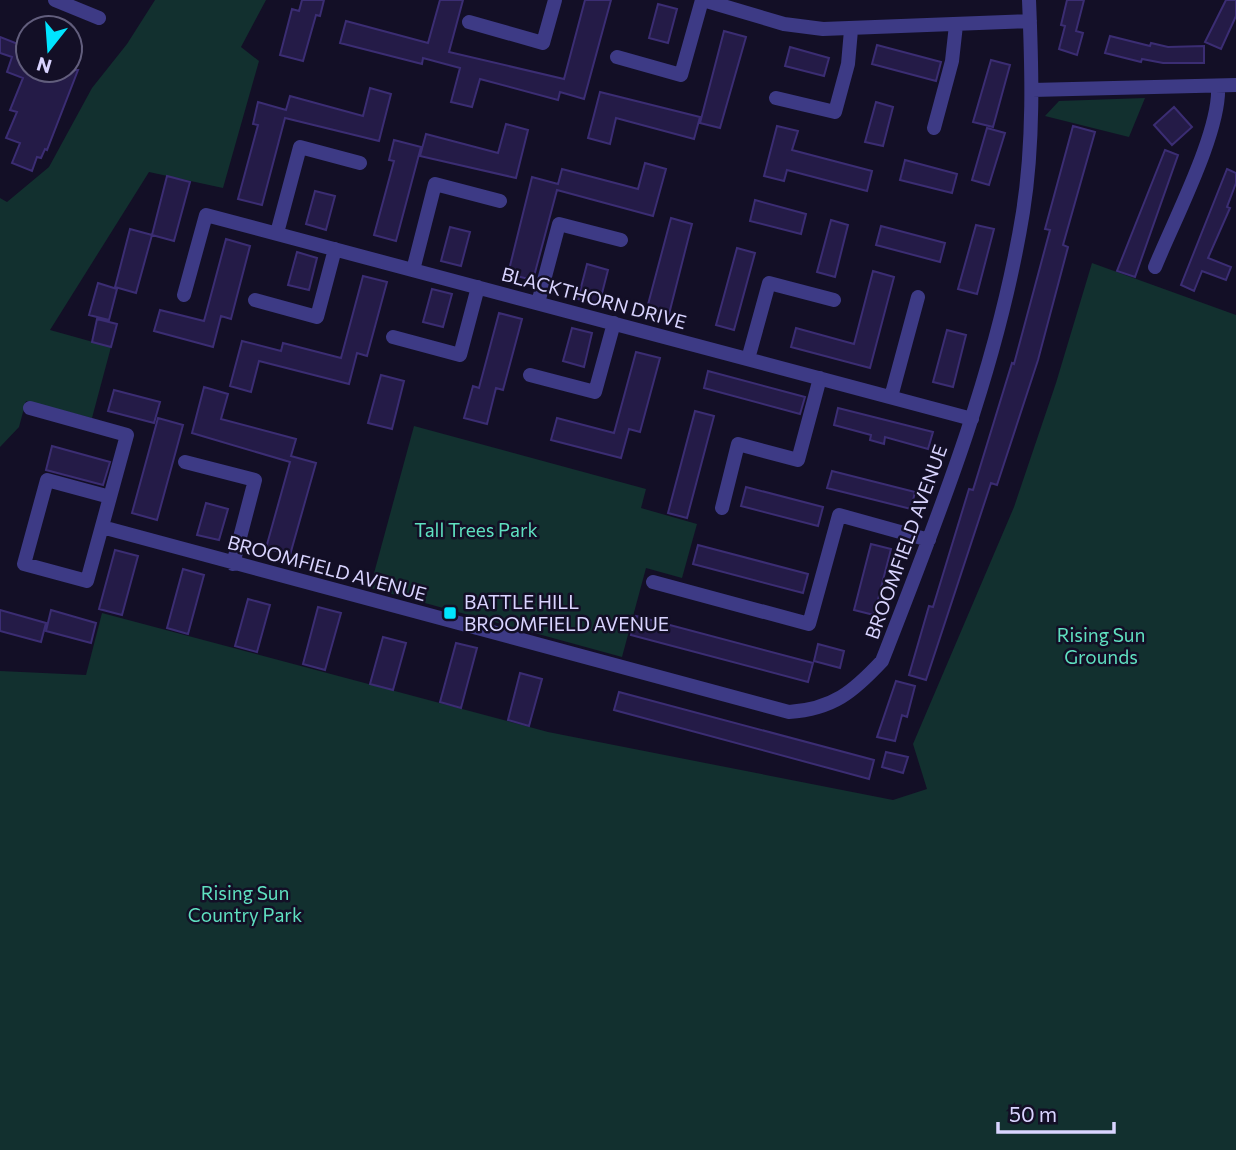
<svg xmlns="http://www.w3.org/2000/svg" width="1236" height="1150" font-family="Commissioner,sans-serif">
<rect width="100%" height="100%" fill="#130f26"/>
<path fill="#12302f" d="M155,0h111l-25,47 18,14 -36,127 -74,-16 -99,158 61,17 -19,71 -66,-17 -7,26 -19,20v-249l7,4 42,-35 43,-79 35,-44z
M1145,98l-16,39 -84,-21 14,-15z
M1092,263l144,52v835h-1236v-479l86,4 16,-62 446,119 345,68 34,-11 -14,-45 101,-237 42,-124z
M414,426l232,63 -5,19 56,16 -15,54 -36,-10 -24,89 -252,-69z"/>
<path fill="#241b47" stroke="#3b2d73" stroke-width="2" d="M302,0h22l-4,16 -4,-1 -13,46 -23,-6 12,-46 7,2z
M440,0h23l-14,52 115,27 21,-79h26l-27,99 -24,-7 -2,8 -78,-21 -8,28 -21,-5 9,-34 -37,-10 -1,6 -82,-21 6,-22 82,22z
M1067,0h17l-8,31 7,2 -6,22 -18,-6 6,-23 -4,-1z
M1226,0h10v16l-15,33 -16,-7z
M658,4l19,5 -9,34 -19,-5z
M724,31l22,6 -26,91 -20,-5z
M1110,36l40,10 1,-3 17,4 36,-1v17h-41l-21,-4 -1,3 -36,-9z
M0,37l28,11v22h50l-31,80 -2,-1 -4,9 -4,-1 -5,14 -20,-8 8,-20 -14,-5 11,-26 -7,-2 13,-32 -16,-6 5,-15 -12,-4z
M877,45l64,17 -5,19 -64,-17z
M790,47l39,11 -5,18 -39,-10z
M991,60l19,5 -17,62 -20,-5z
M370,88l21,6 -12,47 -94,-23 -23,87 -24,-6 20,-74 -5,-1 5,-22 28,8 4,-14 73,20z
M600,92l100,25 -6,22 -78,-21 -6,26 -22,-6z
M876,102l17,5 -10,39 -18,-4z
M1174,107l18,20 -20,18 -18,-20z
M506,124l22,6 -12,48 -96,-22 6,-22 72,19z
M777,126l21,5 -6,19 80,21 -5,20 -80,-21 -3,11 -20,-5z
M1073,126l22,6 -32,113 5,2 -30,113 -41,125 -6,-2 -65,197 -17,-5 20,-69 4,1 36,-118 4,1 39,-127 2,1 36,-134 -5,-1z
M987,128l18,5 -16,52 -17,-5z
M394,140l27,7 -25,94 -22,-6 20,-74 -5,-1z
M1165,150l13,5 -43,122 -18,-6z
M905,160l52,14 -5,19 -52,-13z
M645,163l21,6 -13,47 -96,-26 -24,90 -25,-6 24,-97 26,7 4,-15 76,20z
M1227,169l9,4v10l-9,24 3,1 -22,50 23,9 -5,13 -24,-9 -8,20 -13,-6z
M167,176l23,6 -16,59 -22,-6z
M315,191l20,5 -9,34 -20,-6z
M755,200l51,14 -5,20 -51,-13z
M671,218l21,6 -24,94 -22,-6z
M831,220l17,5 -13,52 -18,-5z
M976,225l18,4 -17,65 -19,-5z
M881,226l64,17 -5,19 -64,-17z
M450,227l20,5 -9,34 -20,-5z
M130,229l22,6 -16,58 -21,-6z
M226,239l24,7 -19,73 -10,-3 -8,31 -59,-16 6,-21 44,11z
M737,248l18,5 -21,77 -18,-5z
M297,252l20,6 -8,32 -21,-5z
M587,264l21,6 -9,35 -21,-6z
M873,271l21,6 -24,91 -79,-21 5,-19 58,16z
M363,276l24,6 -20,74 -10,-3 -8,31 -90,-23 -8,31 -21,-6 12,-45 39,10 2,-8 58,15z
M98,283l19,6 -8,31 -20,-5z
M432,289l20,5 -9,33 -20,-5z
M499,313l23,6 -19,71 -7,-2 -9,36 -23,-6 9,-32 6,2z
M97,319l20,5 -6,23 -19,-5z
M572,328l20,5 -8,34 -21,-6z
M947,330l19,5 -13,52 -20,-5z
M636,352l24,6 -20,74 -11,-3 -8,29 -70,-18 6,-22 57,15z
M708,371l97,26 -5,17 -96,-26z
M381,375l23,6 -12,48 -24,-6z
M204,387l24,7 -7,25 75,20 -5,17 25,7 -26,92 -24,-7 24,-86 -98,-29z
M114,390l46,12 -6,21 -46,-12z
M838,408l95,24 -5,17 -43,-12 -1,7 -14,-4 1,-5 -37,-10z
M695,411l19,5 -27,102 -19,-5z
M158,418l25,7 -26,95 -25,-7z
M52,446l58,16 -7,23 -57,-15z
M832,471l83,21 -4,17 -84,-21z
M746,487l77,20 -5,19 -77,-20z
M206,503l22,6 -9,31 -22,-5z
M871,544l20,5 -17,66 -20,-5z
M698,545l110,29 -5,19 -110,-29z
M115,550l23,6 -16,59 -23,-6z
M183,569l21,6 -16,59 -21,-6z
M248,599l22,6 -13,47 -22,-6z
M318,607l23,6 -16,57 -22,-6z
M0,610l46,13 -5,19 -41,-11z
M51,610l45,13 -5,20 -45,-12z
M636,616l177,47 -5,19 -177,-47z
M383,637l23,6 -13,47 -23,-6z
M456,643l21,5 -16,60 -21,-6z
M818,644l26,7 -4,17 -26,-7z
M520,673l22,6 -13,47 -21,-6z
M896,681l19,5 -8,31 -5,-2 -7,26 -18,-4z
M619,692l255,68 -5,19 -255,-69z
M886,752l22,5 -5,16 -21,-6z"/>
<g fill="none" stroke-linecap="round" stroke-linejoin="round">
<path stroke="#3d3a85" stroke-width="14" d="M55,0l44,18
M703,0l81,24 39,5 207,-8
M469,22l74,21 12,-43
M617,57l64,18 21,-75
M1032,90l204,-5
M776,98l59,14 13,-48 3,-34
M934,128l18,-67 4,-36
M277,233l23,-86 60,16
M1155,267c18,-45 66,-136 63,-181
M413,270l22,-86 65,17
M184,295l22,-80 766,204
M255,300l62,17 18,-68
M538,303l21,-79 62,16
M393,337l67,18 18,-68
M748,359l21,-76 65,17
M530,375l65,17 19,-69
M891,397l27,-100
M30,408l97,27 -40,146 -63,-17 23,-84 63,17
M185,462l70,18 -22,84
M722,508l16,-64 60,16 22,-82
M102,527l687,185c44,-3 64,-20 93,-51 57,-146 116,-294 141,-449 11,-70 9,-141 6,-212
M653,582l156,42 30,-109 90,25"/>
</g>
<rect fill="#00e5ff" stroke="#130f26" stroke-width="2.5" x="443" y="606" width="14" height="14" rx="3.5"/>
<g text-anchor="middle" stroke-width="5" stroke-linejoin="round" paint-order="stroke">
<g font-size="19" fill="#d9d4ff" stroke="#130f26">
<text transform="translate(594 298) rotate(15)" y="7">BLACKTHORN DRIVE</text>
<text transform="translate(906 542) rotate(-70)" y="7">BROOMFIELD AVENUE</text>
<text transform="translate(327 568) rotate(15)" y="7">BROOMFIELD AVENUE</text>
</g>
<g font-size="19" fill="#5fe0c0" stroke="#130f26">
<text x="476" y="537">Tall Trees Park</text>
<text x="1101" y="642">Rising Sun<tspan x="1101" dy="22">Grounds</tspan></text>
<text x="245" y="900">Rising Sun<tspan x="245" dy="22">Country Park</tspan></text>
</g>
<g font-size="19" fill="#d9d4ff" stroke="#130f26" text-anchor="start">
<text x="464" y="609">BATTLE HILL<tspan x="464" dy="22">BROOMFIELD AVENUE</tspan></text>
</g>
</g>
<g transform="translate(49 49) rotate(197)"><circle r="33" fill="#130f26" stroke="#625e7d" stroke-width="2"/>
<path d="M0-5L12 26L0 18L-12 26Z" fill="#00e5ff"/>
<text y="-10" font-size="19" font-weight="bold" text-anchor="middle" fill="#d9d4ff">N</text>
</g>
<path d="M998 1122v10h116v-10" fill="none" stroke="#d9d4ff" stroke-width="3.5"/>
<text x="1009" y="1122" font-size="21" fill="#d9d4ff" stroke="#130f26" stroke-width="5" paint-order="stroke">50 m</text>
</svg>
